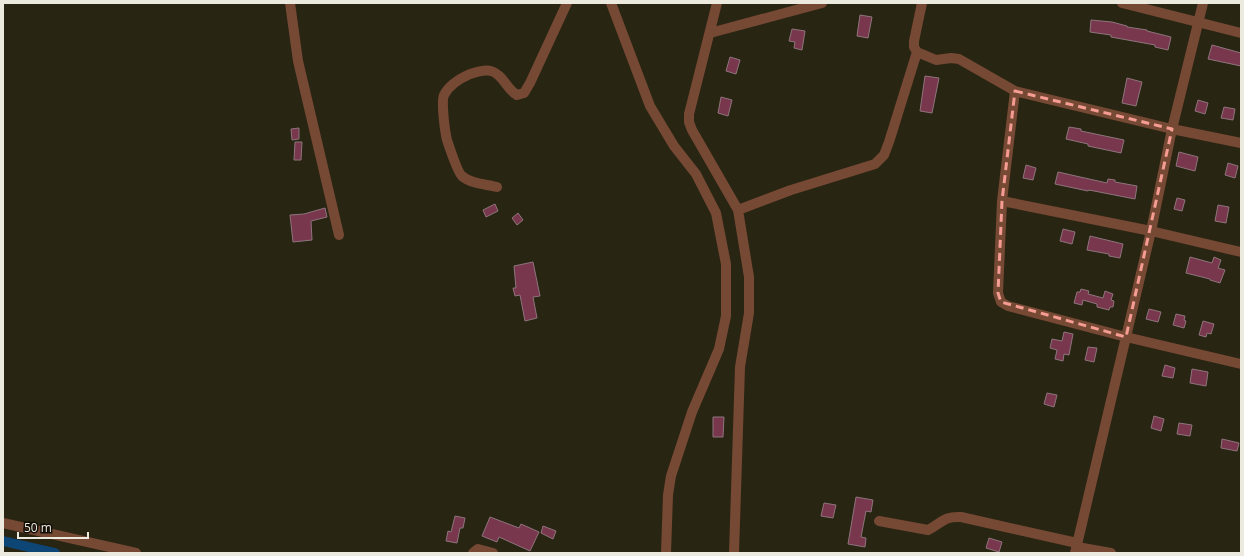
<svg xmlns="http://www.w3.org/2000/svg" width="1244" height="556" font-family="'Open Sans',sans-serif">
<rect width="100%" height="100%" fill="#292513"/>
<g fill="none" stroke-linecap="round" stroke-linejoin="round">
<path stroke="#0d4674" stroke-width="10" d="M3,541l52,12"/>
</g>
<path fill="#79374e" stroke="#8d757b" d="M860,15l12,2 -4,21 -11,-2z
M1091,20l21,2 15,4v1l20,3v1l24,6 -3,13 -13,-3v-2l-44,-8v-2l-21,-3z
M792,29l13,2 -3,19 -8,-2 1,-6 -6,-1z
M1212,45l29,8v13l-33,-7z
M730,57l10,3 -4,14 -10,-3z
M925,76l14,2 -7,35 -12,-2z
M1127,78l15,4 -6,24 -14,-3z
M721,97l11,3 -4,16 -10,-3z
M1198,100l10,3 -3,11 -10,-3z
M1224,107l11,2 -2,11 -12,-2z
M1069,127l12,2v2l43,9 -3,13 -33,-7v-2l-22,-5z
M299,128v11l-7,1 -1,-11z
M295,142h7l-1,18h-7z
M1179,152l19,5 -3,14 -19,-5z
M1228,163l10,3 -3,12 -10,-3z
M1026,165l10,3 -3,12 -10,-2z
M1058,172l49,11 1,-4 7,1v2l22,4 -2,13 -46,-9 -1,1 -33,-7z
M1177,198l8,2 -3,11 -8,-2z
M495,204l3,7 -12,6 -3,-7z
M1218,205l11,2 -3,16 -11,-2z
M325,208l2,9 -16,4 1,19 -19,2 -3,-27 14,-1z
M518,213l5,7 -6,5 -5,-7z
M1063,229l12,3 -3,12 -12,-3z
M1090,236l33,8 -3,14 -11,-2v-2l-22,-4z
M1190,257l22,6 2,-6 7,3 -3,8 7,2 -5,13 -10,-3v-1l-24,-6z
M533,262l7,34 -7,1 4,21 -12,3 -5,-26 -5,1 -2,-8h3l-2,-22z
M1081,289l8,2 -1,3 15,4 2,-7 8,3 -2,6 3,1 -1,6h-3l-1,3 -12,-3v-3l-14,-4 -1,5 -8,-2 3,-11h3z
M1149,309l12,3 -3,10 -12,-3z
M1176,314l9,2 -1,4 2,1 -2,7 -11,-3z
M1203,321l11,3 -3,10 -4,-1 -1,4 -7,-2z
M1064,332l9,2 -4,21 -5,-1 -1,7 -8,-2 2,-9 -7,-2 2,-9 10,2z
M1088,347l9,1 -3,14 -9,-2z
M1165,365l10,3 -2,10 -11,-2z
M1192,369l16,3 -2,14 -16,-3z
M1047,393l10,2 -3,12 -10,-3z
M1154,416l10,3 -3,12 -10,-3z
M713,417h11l-1,20h-10z
M1179,423l13,2 -2,11 -13,-2z
M1222,439l17,4 -2,8 -16,-3z
M856,497l17,3 -2,12 -5,-1 -5,26 5,1 -1,9 -17,-3z
M824,503l12,2 -3,13 -12,-2z
M455,516l10,2 -2,10h-3l-3,15 -11,-2 2,-10 3,1z
M490,517l29,11 2,-4 18,8 -9,19 -31,-14 -2,5 -15,-6z
M543,526l13,5 -3,8 -12,-6z
M989,538l13,4 -3,10 -13,-4z"/>
<g fill="none" stroke-linecap="round" stroke-linejoin="round">
<path stroke="#764934" stroke-width="10" d="M290,3l8,58 41,174
M611,3l39,103 24,40 22,28 20,39 10,51v52l-7,33 -27,63 -21,64 -3,19 -2,58
M717,3l-28,111v8l3,8 46,80 11,67v36l-9,54 -6,186
M922,3l-8,38v6l3,5 19,8 15,-2 8,1 56,32 -13,110 -4,92 3,9 7,4 118,31 115,27
M1122,3l119,30
M710,33l112,-30
M1015,91l157,38 69,14
M497,187c-12,-3 -26,-3 -35,-11 -4,-3 -13,-30 -15,-36 -2,-8 -6,-38 -3,-45 5,-10 17,-17 26,-21 7,-2 14,-5 21,-3 12,3 15,18 26,24l7,-2 6,-10 37,-80
M1002,201l149,30 90,21
M738,210l53,-20 84,-26 9,-9 5,-13 28,-90
M879,521l49,9c14,-7 15,-14 33,-13l116,26
M3,523l133,30
M1077,547l34,6
M473,553l5,-4 15,4
M1075,553l76,-322 21,-102 31,-126"/>
</g>
<path fill="none" stroke="#f59c93" stroke-width="3" stroke-dasharray="8 5" stroke-linejoin="round" d="M1015,91l157,38 -46,208 -125,-35 -3,-9 4,-92z"/>
<rect width="1244" height="556" fill="none" stroke="#eceade" stroke-width="8"/>
<path d="M18 532v6h70v-6" fill="none" stroke="#eceade" stroke-width="2"/>
<text x="24" y="532" font-size="12" fill="#eceade" stroke="#100e07" stroke-width="3" paint-order="stroke">50 m</text>
</svg>
